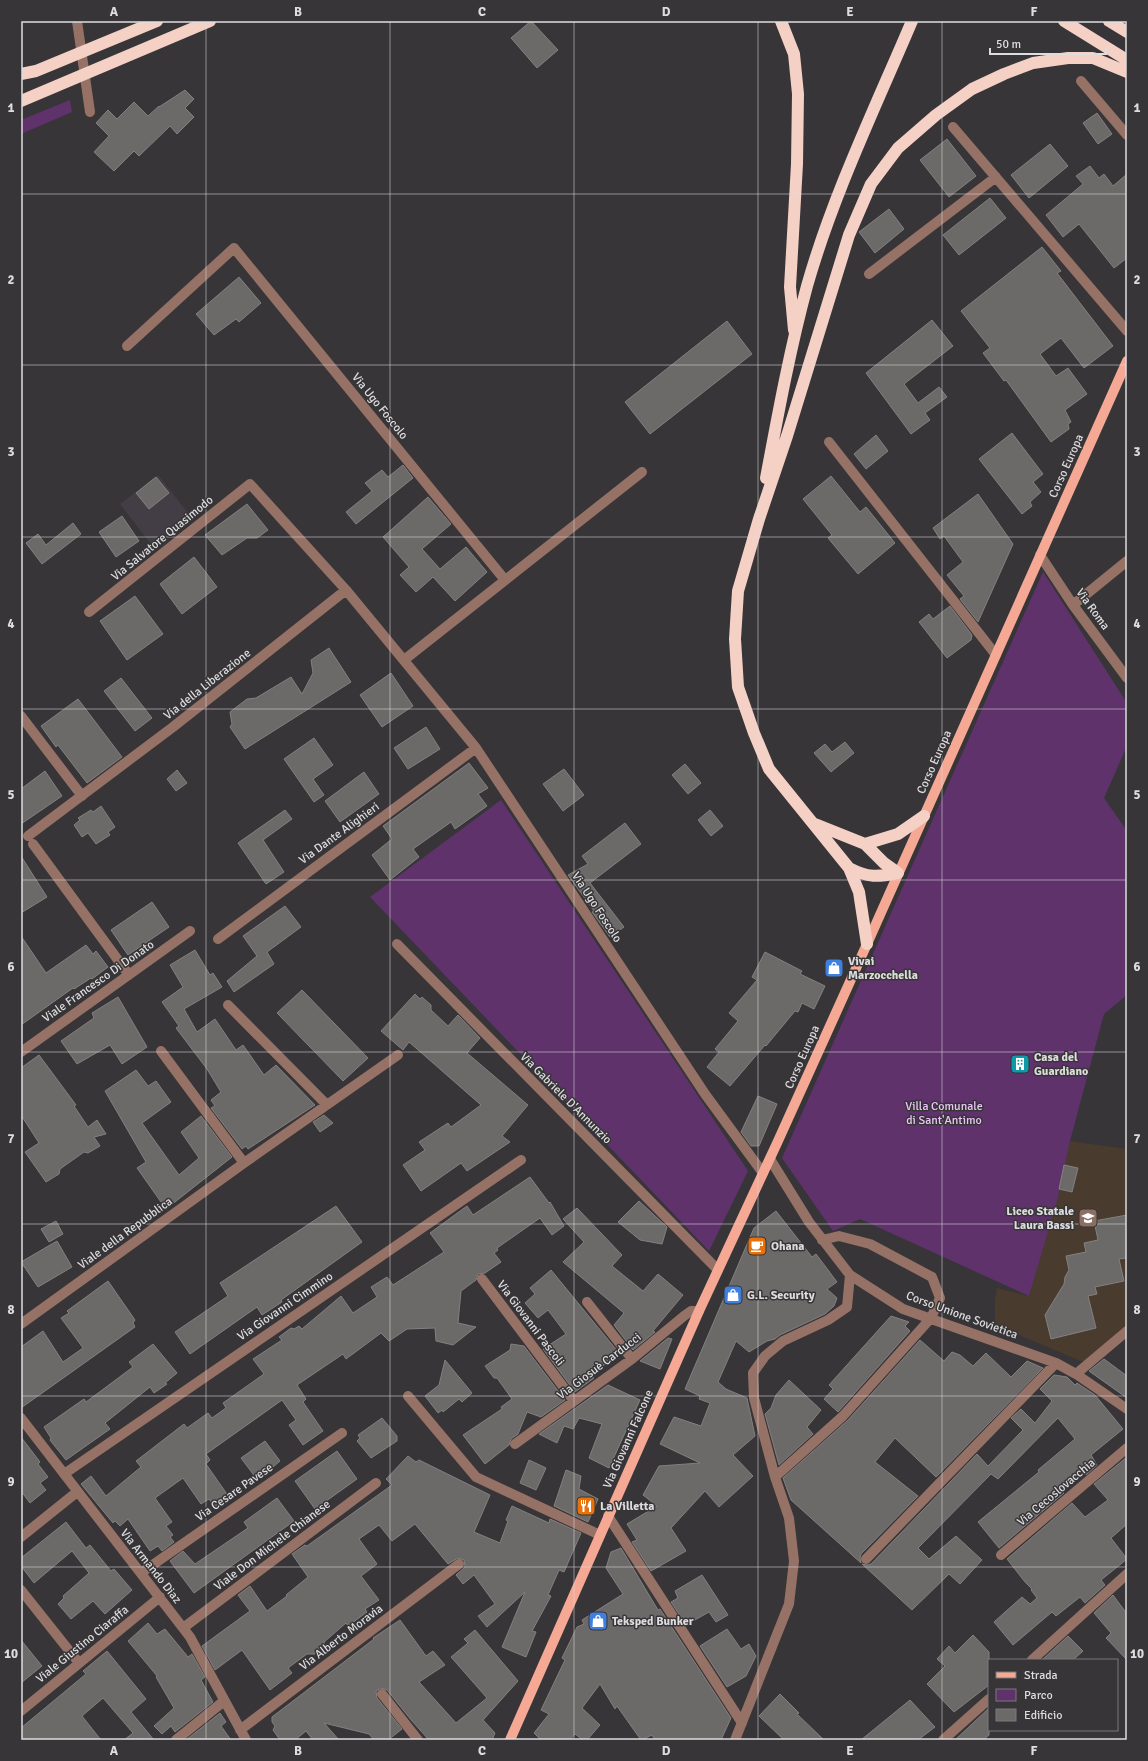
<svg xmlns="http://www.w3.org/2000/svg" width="1148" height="1761" font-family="Signika,sans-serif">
<rect width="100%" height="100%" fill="#373538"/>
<path fill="#433e45" d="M158,475l34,43 -38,30 -34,-44z"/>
<path fill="#493b2e" d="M1070,1141l57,8v176l-44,37 -69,-29 -19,-5v-28l2,-12 32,8z"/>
<path fill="#5f326c" d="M70,100l2,12 -51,22v-14z
M1043,572l84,131v43l-23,52 23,33v164l-23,19 -34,127 -13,60 -28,95 -169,-77 -27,12 -51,-73z
M501,800l247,371 -39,80 -339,-354z"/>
<path fill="#6c6a68" stroke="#83817f" d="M531,21l27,29 -21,18 -26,-30z
M185,90l9,9 -9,9 9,9 -17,17 -7,-8 -31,30 -5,-5 -20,20 -20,-19 15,-16 -13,-13 12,-13 9,9 17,-17 14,14 11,-10v1z
M1097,113l15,21 -14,10 -15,-21z
M947,139l29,37 -27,21 -29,-37z
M1050,144l18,22 -39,32 -18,-23z
M1090,166l9,12 5,-4 9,12 14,-12v84l-13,10 -35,-44 -16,13 -17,-22 37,-31 -7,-8z
M990,198l16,20 -47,37 -16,-20z
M889,209l15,20 -29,24 -16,-21z
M1042,247l19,24 -4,2 56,73 -29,22 -23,-30 -21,16 16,22 12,-8 19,26 -22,16 6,12 -3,2 1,5 -18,13 -45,-62 -2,1 -21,-28 7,-5 -29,-37z
M239,277l22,26 -22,19 -3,-3 -22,16 -18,-21z
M932,320l21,26 -49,38 14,19 21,-16 8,10 -22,16 5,7 -19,14 -45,-61z
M727,321l25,33 -102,80 -25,-32z
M1012,433l31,41 -10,8 8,10 -11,10 2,4 -10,8 -43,-55z
M876,435l12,16 -22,18 -12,-15z
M403,465l10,13 -57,46 -10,-12 26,-21 -7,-8 17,-13 6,7z
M831,476l29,36 6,-5 29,36 -37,31 -30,-36 4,-3 -29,-36z
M156,477l13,16 -20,16 -13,-16z
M978,494l35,50 -35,78 -18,-23 4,-3 -17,-21 16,-13 -19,-26 -4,3 -7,-11z
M428,497l23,27 -29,25 18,20 26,-22 21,25 -32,29 -22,-24 -17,15 -16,-17 9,-8 -26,-30z
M247,504l21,26 -11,8h-10l-25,17 -17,-20z
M122,516l17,25 -23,16 -17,-25z
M73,523l8,11 -39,30 -16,-21 12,-9 8,11z
M194,557l23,30 -35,27 -22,-30z
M135,596l28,38 -36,26 -27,-39z
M950,606l22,29 -1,5 -24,18 -28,-36 10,-8 4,5z
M329,648l22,34 -106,67 -15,-22 2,-3 -2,-12 17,-13 9,-1 35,-21 11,17 11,-21 -2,-13z
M391,673l22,33 -31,21 -22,-32z
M121,678l31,40 -17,13 -31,-40z
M78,699l44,58 -35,26 -29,-38 -2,2 -15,-21z
M426,727l14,22 -32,20 -14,-21z
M314,738l19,27 -20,14 11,16 -10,7 -30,-43z
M845,742l9,11 -23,19 -17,-19 11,-9 7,8z
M469,763l19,25 -10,6 9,12 -32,23 -4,-7 -38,27 6,8 -29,23 -18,-25 20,-16 -9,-13z
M685,764l16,19 -13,11 -16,-19z
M564,769l20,26 -21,16 -20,-27z
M177,770l10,13 -11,8 -9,-12z
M45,771l17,25 -41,28v-35z
M364,772l15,22 -39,28 -15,-21z
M101,806l14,21 -7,5 2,3 -14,9 -8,-11 -6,4 -8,-12 6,-5 -2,-2 13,-8 2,2z
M285,810l7,9 -29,21 21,32 -18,12 -28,-41z
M710,810l13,16 -12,10 -13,-16z
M625,823l16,21 -51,39 34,44 -14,10 -18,-25 2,-1 -26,-36 20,-11 -6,-8z
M21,856l26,41 -26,16z
M152,902l17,25 -41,28 -17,-25z
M285,906l16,21 -34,25 7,12 -40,28 -7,-11 30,-25 -14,-20z
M21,936l25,37 40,-28 7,9 3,-3 12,16 -16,12 -1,-1 -17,11 -1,-1 -52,37z
M195,950l15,25 3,-2 9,14 -38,22 13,23 18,-13 21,31 7,-5 21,30 12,-10 39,40 -67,44 -2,-3 -4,3 -31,-41 4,-2 -4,-6 10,-8 -14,-23 -31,-41 3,-2 -17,-24 21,-15 -13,-22z
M765,952l37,19 -2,3 25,12 -11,23 -12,-6 -4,9 -3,-1 -29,35 -1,-1 -35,41 -23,-19 12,-15 -4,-3 23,-28 -9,-8 28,-33 -5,-3z
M302,990l66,68 -25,23 -66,-68z
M415,994l5,5 2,-2 9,8v5l17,16 10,-11 22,23 -13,15 61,52 -26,31 8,6 -43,29 -6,-8 -40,28 -18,-26 22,-15 -6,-8 29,-19 3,4 30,-22 -72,-63 -6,8 -22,-19z
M118,997l29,50 -25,17 -12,-19 -33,19 -16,-23 33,-23 -2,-5z
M39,1055l37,50 -2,1 14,21 9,-7 9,14 -12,3 6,9 -12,7 -4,-1 -24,17 -1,5 -13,8 -21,-30 14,-9 -18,-28v-47z
M1015,1057h12l-1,15 -13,-1z
M136,1070l12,16 8,-5 15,21 -29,21 37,52 20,-17 -18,-26 20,-16 31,41 -66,52 -29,-41 9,-6 -41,-71z
M758,1096l19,8 -18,42h-8l-10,-14z
M324,1115l9,8 -13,9 -7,-10z
M1064,1165l14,3 -6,24 -13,-3z
M530,1177l19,26 1,-1 14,24 -12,9 -12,-17 -43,30 1,2 -4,3 7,9 -16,11 -7,1 -2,6 -15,11 -3,32 18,4 -23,18 -17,-4 -1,-13 -28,1 -18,12 -8,-8 -35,26 -3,-5 -46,31 9,14 -3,3 20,29 -20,14 -14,-20 7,-5 -14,-20 -76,54 4,6 -4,4 23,33 -14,10 -6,-8 -8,5 -18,-26 -28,20 17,24 -6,4 7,9 -3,2 4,5 -12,9 -4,-5 -8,5 -22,-32 -8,7 -5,-5 -2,2 -32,-39 10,-8 15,20 35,-29 -5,-6 48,-37 3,4 21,-15 4,5 14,-10 -3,-5 41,-29 -11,-15 29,-19 -3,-3 12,-9 3,1 5,-3 3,3 39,-33 12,17 24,-16 -6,-10 16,-10 6,8 51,-33 -14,-19 37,-27 6,9z
M639,1201l28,26 -5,17 -22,-4 -22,-18z
M336,1206l26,36 -81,58 1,2 -20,13 -5,-8 -67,47 -15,-22 53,-36 -8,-13z
M577,1208l45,47 -10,11 31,25 15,-17 25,21 -30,36 2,1 -22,18 -19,-25 10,-12 -61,-51 21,-20 -21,-23z
M776,1211l36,46 4,-3 21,28 -10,7 10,9 -3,8 -9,8 -45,21 -5,4 -8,2 -18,11 -13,-11 -18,41 8,7 21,9 8,38 -22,19 20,21 -34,31 -14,-16 -34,37 15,23 -35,20 -19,-29 5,-2 -10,-16 30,-18 -14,-11 16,-29 41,-3 -40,-19 14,-27 27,9 9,-23 -11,-4 1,-3 -15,-7 69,-161z
M1127,1215v43l-8,1 5,22 -29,6 2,7 -9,2 8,32 -45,11 -6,-24 19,-31 1,-7 4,-7 -3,-14 20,-4 -2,-9 14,-3 -4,-19z
M56,1221l7,13 -14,8 -8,-13z
M57,1241l15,26 -34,20 -17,-25z
M551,1270l68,83 -22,18 1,1 -6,5 2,1 -19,14 -32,-43 23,-15 -18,-24 -10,8 -13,-15 10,-9 -5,-6z
M108,1281l27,39 -2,3 2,4 -114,81v-61l22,-16 20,31 20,-14 -22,-30 8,-5 -2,-2z
M891,1316l18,6 -4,4 5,5 -72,81 -14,-13 9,-10 -4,-4z
M668,1338l4,1 -12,30 -20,-8z
M920,1340l24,21 8,-9 8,3 13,11 13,-13 25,24 16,-16 16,7 -107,109 -41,-39 -20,24 43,34 -57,58 -1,4 1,5 -70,-63 -8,-22 65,-58z
M153,1344l24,29 -12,10 2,1 -13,9 -4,-6 -45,36 5,6 -44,31 -16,-20 1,-2 -7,-11 40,-28 2,3 47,-35 -4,-5z
M511,1344l13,2 41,54 -24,17 -14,-5 -9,22 -7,5 -2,6 -24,19 -22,-29 39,-26 -1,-2 11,-8 -15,-21h-3l-9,-12 25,-16z
M1104,1359l23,17v22l-38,-27z
M445,1360l27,33 -10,9 -3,-3 -16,13 -1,-2 -4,3 -13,-17 14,-11z
M1054,1375l13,2 8,8 2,-2 18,12 28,34 -32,26 6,10 -11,10 -4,-5 -23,19 5,4 -65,55 -21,-26 61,-50 -1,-2 37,-31 -17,-21 -60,61 -7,-5 -73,74 11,11 27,-23 26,24 -22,24 -11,-10 -37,36 -50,-46 5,1 4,-1 106,-110 11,12 35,-36 -12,-12 10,-9 14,14 17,-22 -12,-12z
M789,1380l32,30 -14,17 6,7 -34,31 -14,-51 6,-6 5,-13z
M608,1385l32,15 -31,68 -20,-10 13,-34 -23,-6 -6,11 -9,-3 -7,17 -18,-9z
M382,1418l15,18v5l-26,17 -14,-17 3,-3 -2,-3z
M21,1437l19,25 -2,2 10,13 -8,6 6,7 -16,13 -9,-12z
M265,1441l15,20 -14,12 -1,-1 -9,6 -15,-20z
M337,1451l20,28 -42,30 -20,-28z
M408,1456l8,6 3,-2 71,35 -16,37 26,11 8,-22 -2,-1 6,-14 37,17 1,-4 31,14 -17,39 -5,-2 -11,25 3,1 -19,35 4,1 -10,25 -24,-10 23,-55 -38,35 -9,-11 17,-12 -21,-29 -11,9 -7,-9 9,-8 -1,-7 -6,-2 -10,6 -33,-40 -23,17 -13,-16 -20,14 18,25 -16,12 18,24 -14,9 2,3 -19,14 -2,-3 -22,19 1,5 -10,7h-8l-19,14 4,5 -22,17 -28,-40 -27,20 -13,-24 48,-35 -12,-16 12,-9 17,25 20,-15 -1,-1 22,-18 -16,-23 13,-9 2,1 85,-61 -6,-6z
M1127,1457v67l-16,14 16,21 -26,21 4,5 -20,18 -5,-6 -24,19 -4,-4 -39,33 -19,-23 28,-25 8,7 7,-6 -6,-8 1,-1 -7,-7 -18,-23 65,-56 13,14 23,-17 -14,-16z
M529,1460l17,8 -10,22 -16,-7z
M566,1470l15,6 -2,13 19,10 -10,23 -34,-16z
M277,1498l17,23 -100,72 -24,-32 13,-10 12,13 53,-36 -4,-6z
M66,1522l20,26 4,-3 21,26 3,-2 18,21 -27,24 -12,-13 -22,18 -13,-15 6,-6 -1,-2 26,-23 -17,-22 -38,32 -13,-17v-8z
M621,1548l37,62 2,-1 71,109 -10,22h-66l-3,-5 -11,5 -24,-34 -2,3 -15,-25 -18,24 18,17 -13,15h-4l-8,-6 -5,6h-29l-7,-7 15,-19 -8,-4 24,-50 -3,-2 15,-31 7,-3 -2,-4 41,-26 -17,-26 5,-16z
M702,1575l26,40 -12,7 -7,-10 -23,13 -15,-23 7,-4 -3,-7z
M1113,1595l14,19v46l-21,-22 5,-5 -17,-20z
M400,1620l26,36 7,-5 12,14 -26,17 37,41 31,-25 -36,-41 17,-14 -4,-4 11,-9 43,51 -35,39 12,13 -3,7h-63l-17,-19 -25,-31 -6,-2 -5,3 1,7 25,31 -14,11h-14l-5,-6 -45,-11 15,17h-26l-7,-9 -11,9h-15l-7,-10 2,-4 -3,-4v-5l102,-78 -1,-1z
M148,1623l9,11 8,-5 23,28 4,-3 13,23 -4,3 12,22 -38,30 -4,-6 -9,8 -8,-8 20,-18 -18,-31 1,-1 -29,-35z
M727,1629l14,20 8,-5 7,12 -10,20 -19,11 -27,-41z
M973,1635l16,17v33l-35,27 -27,-28 18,-18 -8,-7 12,-13 6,7z
M1068,1636l15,15 -10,9h-31z
M21,1640l21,26 -21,17z
M107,1651l39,48 -15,13 23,28h-30l9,-7 -30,-35 -21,18 19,24h-80v-12l65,-54 -3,-3z
M780,1694l19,19 -2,1 27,26h-40l-25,-24z
M910,1700l25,27 -17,13h-57z
M989,1708v27l-6,5h-28z
M220,1713l6,9 -5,4 10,14h-45z"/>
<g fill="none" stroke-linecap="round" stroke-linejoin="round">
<path stroke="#967166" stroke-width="10" d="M77,21l13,91
M1081,81l46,54
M953,127l174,204
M869,274l127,-97
M127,346l107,-98 271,332
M829,442l167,213
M1040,555l33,50 54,73
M1073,605l54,-44
M89,612l161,-128 96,106 130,158 229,346 58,79
M404,660l238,-188
M21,716l61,80
M28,836l145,-109 173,-137
M33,844l96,131
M218,939l258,-191
M397,944l321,326
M228,1005l99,100
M161,1051l83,112
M21,1052l169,-121
M770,1159l39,63 41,53 53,34 153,54 20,11 51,35
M482,1279l92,122
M587,1302l45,57
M21,1324l223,-161 154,-108
M1076,1374l51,-43
M408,1396l68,81 124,58
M21,1418l169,219 56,103
M515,1444l117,-85 52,-43 7,-5h8
M64,1474l457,-314
M775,1477l68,-61 88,-98 9,-20 -8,-21 -62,-33 -31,-8 -17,4
M608,1516l134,207
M21,1537l56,-45
M1001,1555l126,-107
M866,1559l190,-196
M141,1573l201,-140
M21,1590l58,73
M183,1628l193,-145
M1032,1660l95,-86
M382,1694l36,46
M21,1711l139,-114
M240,1730l219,-166
M176,1740l48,-39
M735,1740l54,-136 5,-43 -5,-43 -14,-41 -21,-79 -1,-25 12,-17 18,-15 45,-21 19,-13 3,-32
M943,1740l46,-41"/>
<path stroke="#f5a994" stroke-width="10" d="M510,1740l189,-429 79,-170 89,-197 260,-583"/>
<path stroke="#f5d0c5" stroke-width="12" d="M781,21l13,33 4,40 -1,70 -7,123 4,43
M1064,21l63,39
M1109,21l18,11
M21,74l15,-3 121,-50
M21,101l189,-80
M766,478c12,-64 24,-129 41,-192 26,-91 68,-178 105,-265
M815,824l50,20 33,-10 26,-18
M865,844l19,19 14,10
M849,868c19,10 29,9 49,5
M867,944l-8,-52 -10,-24 -80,-99 -15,-36 -16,-46 -3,-48 3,-48 21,-72 28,-83 62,-201 22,-51 27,-36 38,-33 36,-26 32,-15 29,-11 35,-5h25l34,14"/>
</g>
<path fill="none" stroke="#deddde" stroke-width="1" stroke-opacity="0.55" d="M206,21v1719M390,21v1719M574,21v1719M758,21v1719M942,21v1719M21,194h1106M21,365h1106M21,537h1106M21,709h1106M21,880h1106M21,1052h1106M21,1224h1106M21,1396h1106M21,1567h1106"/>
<defs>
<g id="shop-square" transform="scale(1)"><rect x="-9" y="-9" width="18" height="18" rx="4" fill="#3f7fe0" stroke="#373538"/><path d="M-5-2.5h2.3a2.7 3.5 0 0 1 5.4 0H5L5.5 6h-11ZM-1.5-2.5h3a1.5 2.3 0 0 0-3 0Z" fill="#fff"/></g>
<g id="building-square" transform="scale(1)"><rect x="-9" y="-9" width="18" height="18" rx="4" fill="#0f9aa8" stroke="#373538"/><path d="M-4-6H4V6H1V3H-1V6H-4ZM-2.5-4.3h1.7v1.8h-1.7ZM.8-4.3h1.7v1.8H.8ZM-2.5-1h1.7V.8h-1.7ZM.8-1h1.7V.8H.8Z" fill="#fff"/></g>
<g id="school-square" transform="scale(1)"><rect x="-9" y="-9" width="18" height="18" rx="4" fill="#8d6e63" stroke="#373538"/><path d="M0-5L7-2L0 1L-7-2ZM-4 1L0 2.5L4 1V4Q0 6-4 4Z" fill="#fff"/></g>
<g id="cafe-square" transform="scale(1)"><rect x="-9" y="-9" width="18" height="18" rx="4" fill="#e8710a" stroke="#373538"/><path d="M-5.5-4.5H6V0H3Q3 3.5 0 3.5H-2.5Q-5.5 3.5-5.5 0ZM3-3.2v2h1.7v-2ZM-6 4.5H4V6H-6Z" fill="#fff"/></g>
<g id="restaurant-square" transform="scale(1)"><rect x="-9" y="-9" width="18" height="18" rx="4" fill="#e8710a" stroke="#373538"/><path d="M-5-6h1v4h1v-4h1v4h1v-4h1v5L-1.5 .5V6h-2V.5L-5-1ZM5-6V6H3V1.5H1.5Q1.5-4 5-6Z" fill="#fff"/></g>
</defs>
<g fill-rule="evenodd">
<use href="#shop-square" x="834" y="968"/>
<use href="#building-square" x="1020" y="1064"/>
<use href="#school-square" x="1088" y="1218"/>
<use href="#cafe-square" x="757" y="1246"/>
<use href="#shop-square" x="733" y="1295"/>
<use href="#restaurant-square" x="586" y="1506"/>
<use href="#shop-square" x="598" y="1621"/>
</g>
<g text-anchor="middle" stroke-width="3" stroke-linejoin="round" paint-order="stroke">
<g font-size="12" fill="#deddde" stroke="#373538">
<text transform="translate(380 406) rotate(51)" y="4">Via Ugo Foscolo</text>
<text transform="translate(1066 466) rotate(-66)" y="4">Corso Europa</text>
<text transform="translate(162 538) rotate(-39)" y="4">Via Salvatore Quasimodo</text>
<text transform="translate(1093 609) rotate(54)" y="4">Via Roma</text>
<text transform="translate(207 684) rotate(-38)" y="4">Via della Liberazione</text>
<text transform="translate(934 762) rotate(-66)" y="4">Corso Europa</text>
<text transform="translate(339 833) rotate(-36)" y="4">Via Dante Alighieri</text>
<text transform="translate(597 907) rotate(57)" y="4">Via Ugo Foscolo</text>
<text transform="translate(98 981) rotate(-35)" y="4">Viale Francesco Di Donato</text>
<text transform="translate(802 1057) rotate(-66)" y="4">Corso Europa</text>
<text transform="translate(566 1098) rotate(45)" y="4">Via Gabriele D'Annunzio</text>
<text transform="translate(125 1233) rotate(-36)" y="4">Viale della Repubblica</text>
<text transform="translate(285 1306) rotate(-34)" y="4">Via Giovanni Cimmino</text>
<text transform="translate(962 1315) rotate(20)" y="4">Corso Unione Sovietica</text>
<text transform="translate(531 1323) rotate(53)" y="4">Via Giovanni Pascoli</text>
<text transform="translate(599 1366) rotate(-37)" y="4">Via Giosuè Carducci</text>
<text transform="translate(628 1439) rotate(-66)" y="4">Via Giovanni Falcone</text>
<text transform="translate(234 1492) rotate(-35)" y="4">Via Cesare Pavese</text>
<text transform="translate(1056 1492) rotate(-40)" y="4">Via Cecoslovacchia</text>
<text transform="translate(272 1545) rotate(-37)" y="4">Viale Don Michele Chianese</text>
<text transform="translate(151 1566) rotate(52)" y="4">Via Armando Diaz</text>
<text transform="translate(341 1637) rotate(-37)" y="4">Via Alberto Moravia</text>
<text transform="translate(82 1644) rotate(-39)" y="4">Viale Giustino Ciaraffa</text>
</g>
<g font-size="12" font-weight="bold" fill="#deddde" stroke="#373538" text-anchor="start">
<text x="848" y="965">Vivai<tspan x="848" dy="14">Marzocchella</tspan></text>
<text x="1034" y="1061">Casa del<tspan x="1034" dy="14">Guardiano</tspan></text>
<text x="1074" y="1215" text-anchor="end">Liceo Statale<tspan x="1074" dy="14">Laura Bassi</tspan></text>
<text x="771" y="1250">Ohana</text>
<text x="747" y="1299">G.L. Security</text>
<text x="600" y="1510">La Villetta</text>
<text x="612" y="1625">Teksped Bunker</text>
</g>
<g font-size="12" fill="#edc4f9" stroke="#373538">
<text x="944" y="1110">Villa Comunale<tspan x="944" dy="14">di Sant'Antimo</tspan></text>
</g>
</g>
<rect width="1148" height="1761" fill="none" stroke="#373538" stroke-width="44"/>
<rect x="988" y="1659" width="130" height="72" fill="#373538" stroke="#7a787a"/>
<rect x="996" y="1672" width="20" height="6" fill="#f5a994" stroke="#7a787a"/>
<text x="1024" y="1679" font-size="12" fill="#deddde">Strada</text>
<rect x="996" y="1689" width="20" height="12" fill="#5f326c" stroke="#7a787a"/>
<text x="1024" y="1699" font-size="12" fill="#deddde">Parco</text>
<rect x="996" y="1709" width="20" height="12" fill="#6c6a68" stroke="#7a787a"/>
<text x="1024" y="1719" font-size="12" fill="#deddde">Edificio</text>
<path d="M990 48v6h116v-6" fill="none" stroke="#deddde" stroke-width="2"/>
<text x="996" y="48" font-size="12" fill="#deddde" stroke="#373538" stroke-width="3" paint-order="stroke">50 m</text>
<rect x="22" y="22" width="1104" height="1717" fill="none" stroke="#deddde" stroke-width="1.5"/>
<g font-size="13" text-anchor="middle" font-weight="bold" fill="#deddde">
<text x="114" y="16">A</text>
<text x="298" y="16">B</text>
<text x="482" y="16">C</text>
<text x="666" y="16">D</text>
<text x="850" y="16">E</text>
<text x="1034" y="16">F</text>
<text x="11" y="112">1</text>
<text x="1137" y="112">1</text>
<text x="11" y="284">2</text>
<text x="1137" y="284">2</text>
<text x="11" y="456">3</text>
<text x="1137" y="456">3</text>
<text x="11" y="628">4</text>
<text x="1137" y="628">4</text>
<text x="11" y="799">5</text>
<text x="1137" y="799">5</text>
<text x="11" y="971">6</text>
<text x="1137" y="971">6</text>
<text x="11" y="1143">7</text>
<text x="1137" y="1143">7</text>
<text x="11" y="1314">8</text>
<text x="1137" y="1314">8</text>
<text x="11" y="1486">9</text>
<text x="1137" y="1486">9</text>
<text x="11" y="1658">10</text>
<text x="1137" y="1658">10</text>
<text x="114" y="1755">A</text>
<text x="298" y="1755">B</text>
<text x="482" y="1755">C</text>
<text x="666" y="1755">D</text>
<text x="850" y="1755">E</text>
<text x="1034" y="1755">F</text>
</g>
</svg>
